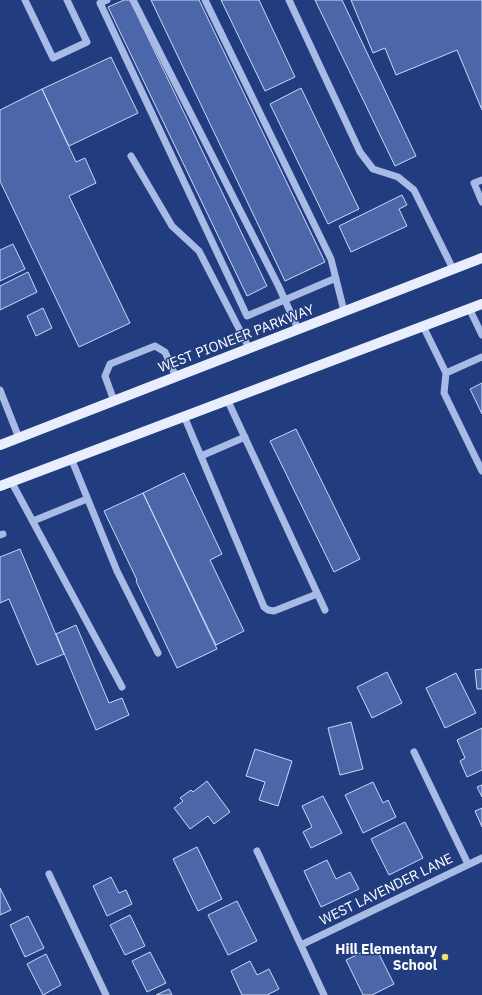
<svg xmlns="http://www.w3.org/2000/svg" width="482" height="995" font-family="'IBM Plex Sans',sans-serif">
<rect width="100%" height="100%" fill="#223d7f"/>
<path fill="#4b66a9" stroke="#cbd8f5" d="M124,0h6l137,286 -20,10 -139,-289z
M151,0h48l126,262 -40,19z
M221,0h38l36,77 -30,14z
M315,0h27l74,156 -21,10z
M351,0h131v110l-25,-60 -61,25 -11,-27 -12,5z
M111,57l27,56 -69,33 -27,-57z
M301,88l58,121 -31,15 -58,-120z
M42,89l34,73 9,-4 11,25 -27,13 61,127 -51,24 -79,-166v-71z
M402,195l5,10 -8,4 8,17 -56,26 -12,-26z
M13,244l12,25 -25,12v-31z
M28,272l9,20 -37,18v-24z
M43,308l9,20 -16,8 -9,-20z
M482,383v31l-12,-25z
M296,429l64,130 -26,13 -64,-131z
M184,473l38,81 -12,6 34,71 -28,14 -73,-152z
M143,493l74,156 -40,19 -41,-87 1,-1 -33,-69z
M20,549l44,105 -27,11 -28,-66 -9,4v-46z
M76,625l33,78 13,-5 7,17 -33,15 -40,-96z
M482,669v20h-5l-2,-19z
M387,672l15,31 -30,15 -15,-31z
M456,673l20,40 -31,15 -19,-40z
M351,722l12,47 -23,6 -12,-47z
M482,728v42l-15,7 -7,-16 5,-3 -8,-18z
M255,749l37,12 -14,45 -19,-6 6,-18 -19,-6z
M207,781l23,31 -16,12 -6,-8 -18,13 -16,-21 9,-7 -3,-3 11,-8 2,2z
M373,782l10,21 5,-3 8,17 -33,16 -18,-38z
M482,785v12l-5,-10z
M323,796l19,37 -31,15 -8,-16 9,-5 -10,-21z
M482,808v19l-7,-16z
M405,822l18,36 -34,17 -18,-36z
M197,847l25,52 -24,12 -25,-52z
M327,860l9,19 14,-7 9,17 -38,18 -17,-36z
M111,877l8,16 7,-3 6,14 -25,12 -14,-30z
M0,888l11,22 -11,5z
M237,901l20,40 -29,14 -20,-40z
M130,915l15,31 -20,9 -15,-30z
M28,916l16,32 -19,9 -15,-32z
M375,946l19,38 -22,11h-9l-17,-35z
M150,952l16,31 -19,9 -15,-31z
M46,954l15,31 -18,10 -16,-31z
M250,961l7,14 12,-6 10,20 -12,6h-25l-11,-24z
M169,989l3,6h-16z"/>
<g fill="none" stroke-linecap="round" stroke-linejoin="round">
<path stroke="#a8bbe7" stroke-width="7" d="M25,0l28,58 34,-16 -20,-42
M107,0l-7,3 147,313 89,-38
M133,0l145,285 20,44
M205,0l126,259 13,52
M289,0l71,152 13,17 25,8 16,13 39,79
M131,156l41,70 27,25 50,97
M482,180l-8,3 8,19
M469,308l13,27
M423,326l23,47
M482,357l-36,16 -2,20 38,78
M0,390l19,48
M227,399l98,211
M114,401l-9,-25 5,-12 45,-18 10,6 11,25
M184,416l59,140 21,51 4,3 6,1 43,-17
M201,456l44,-19
M71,458l46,113 41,82
M11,481l111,206
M33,521l54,-22
M0,535l3,-1
M414,752l54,112
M257,851l67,144
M49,874l57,121
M301,945l181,-87"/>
<path stroke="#e9eefd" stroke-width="10" d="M0,445l482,-187
M0,486l482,-182"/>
</g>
<circle fill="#f2e06a" stroke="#223d7f" stroke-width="1.5" cx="445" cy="957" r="4"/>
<g text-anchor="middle" stroke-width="3" stroke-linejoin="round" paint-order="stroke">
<g font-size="14" fill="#fff" stroke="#223d7f">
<text transform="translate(236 338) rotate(-21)" y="5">WEST PIONEER PARKWAY</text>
<text transform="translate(386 889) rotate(-26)" y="5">WEST LAVENDER LANE</text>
</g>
<g font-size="14" font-weight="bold" fill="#fff" stroke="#223d7f" text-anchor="end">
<text x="437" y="954">Hill Elementary<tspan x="437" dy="16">School</tspan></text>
</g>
</g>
</svg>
